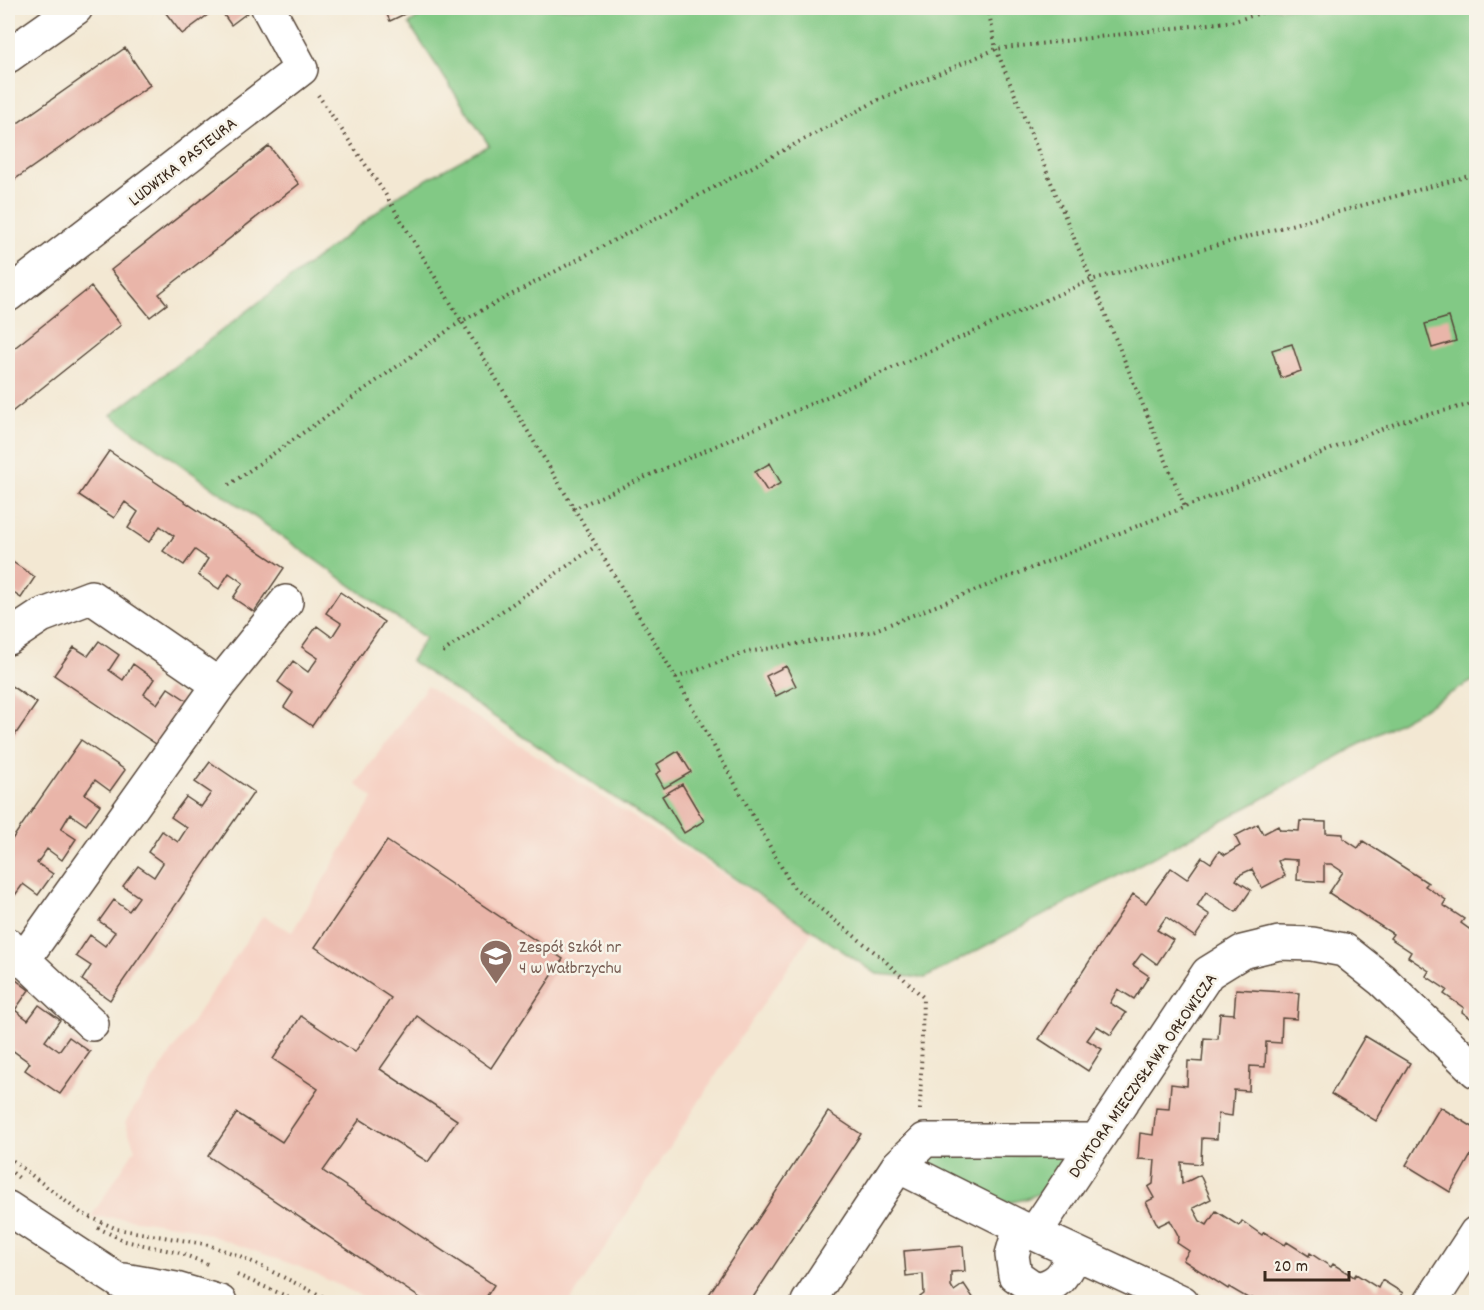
<svg xmlns="http://www.w3.org/2000/svg" width="1484" height="1310" font-family="Dekko,sans-serif">
<rect width="100%" height="100%" fill="#f7f3e8"/>
<filter id="ink" filterUnits="userSpaceOnUse"><feTurbulence type="fractalNoise" baseFrequency=".0167" numOctaves="2"/><feDisplacementMap in="SourceGraphic" scale="12" xChannelSelector="R" yChannelSelector="G"/><feConvolveMatrix kernelMatrix="1 2 1 2 8 2 1 2 1" color-interpolation-filters="sRGB"/></filter>
<filter id="wash" filterUnits="userSpaceOnUse"><feTurbulence type="fractalNoise" baseFrequency=".008" numOctaves="4" result="noise"/><feDisplacementMap in="SourceGraphic" scale="24" xChannelSelector="R" yChannelSelector="G"/><feGaussianBlur stdDeviation="1.35" result="paint"/><feColorMatrix in="noise" values="0 0 0 0 0 0 0 0 0 0 0 0 0 0 0 0 0 1.4 0 .05"/><feComposite in="paint" operator="in"/></filter>
<g filter="url(#wash)">
<rect width="100%" height="100%" fill="#f3e8d3"/>
<path fill="#f6d2c4" d="M427,686l386,245 -73,107 -170,264h-196l-74,-35 -113,-40 -65,-9 -31,-1 44,-68 -10,-27 138,-206 29,16 81,-134 -17,-14z"/>
<path fill="#82c985" stroke="#5e7a52" stroke-width="1.5" d="M433,8h1043v671l-219,123 -332,176 -48,-4 -466,-313 14,-23 -314,-223 291,-222 87,-48 -80,-121z
M929,1155h138l-21,35 -20,9 -19,4 -82,-41z"/>
<g id="blocks">
<path fill="#e9b5a9" d="M162,8h55l-35,26z
M219,8h23l5,5 -16,12z
M384,8h33l-27,13z
M125,48l25,37 -142,99v-54z
M269,146l30,38 -140,110 8,10 -17,13 -39,-47z
M91,287l30,38 -113,90v-62z
M1449,317l7,24 -24,7 -7,-24z
M1292,344l9,27 -20,7 -9,-28z
M109,451l175,117 -30,44 -21,-14 10,-15 -14,-10 -10,16 -21,-14 10,-16 -13,-9 -11,15 -21,-14 11,-15 -14,-10 -11,16 -21,-14 10,-16 -13,-10 -11,16 -35,-23z
M770,463l11,20 -14,8 -12,-19z
M8,559l27,18 -14,21 -13,-9z
M340,592l44,30 -72,104 -28,-19 9,-14 -15,-11 15,-21 15,11 10,-14 -16,-11 15,-21 15,11 9,-14 -15,-10z
M99,641l20,14 -10,15 14,10 10,-16 21,15 -10,15 13,10 11,-16 21,14 -30,44 -105,-71 20,-28 14,9z
M786,666l10,20 -20,10 -10,-20z
M8,684l29,19 -24,35 -5,-3z
M81,740l44,30 -15,21 -15,-11 -10,14 15,11 -14,20 -16,-11 -9,15 15,10 -14,21 -15,-11 -10,14 16,11 -15,21 -15,-11 -10,14 -5,-4v-49z
M678,751l13,21 -27,16 -8,-14 5,-3 -4,-7z
M210,762l44,30 -144,208 -28,-20 9,-14 -15,-10 14,-21 15,11 10,-14 -16,-11 15,-21 15,11 10,-14 -16,-11 15,-20 16,11 9,-14 -15,-11 14,-21 16,11 9,-14 -16,-11 15,-20 15,10 10,-14 -16,-11z
M682,784l22,37 -20,12 -22,-37z
M1300,821l26,1v11l17,1v4l15,10 5,-7 65,42 -3,3 21,14 -3,5 21,14 -3,4 15,11v88l-14,-10 2,-4 -20,-14 3,-4 -21,-14 3,-5 -21,-14 3,-5 -21,-14 3,-4 -64,-41 14,-21 -12,-8h-7v18l-27,-2 1,-20 -16,-1 -4,2 7,15 -23,12 -10,-19 -13,6 -3,5 15,10 -15,22 -30,-20 -9,14 13,9 -15,22 -29,-20 -9,13 16,10 -16,24 -15,-11 -9,12 16,11 -15,23 -16,-10 -8,14 16,10 -15,22 -14,-9 -10,14 15,9 -14,22 -49,-32 94,-145 13,9 25,-35 16,11 15,-22 9,6 8,-12 6,4 15,-9 -5,-10 23,-12 5,10 15,-8 2,4 19,1z
M387,841l176,118 -72,109 -74,-52 -37,53 77,51 -29,42 -68,-43 -37,52 171,114 -11,17h-57l-218,-146 29,-43 45,29 36,-53 -45,-30 28,-43 54,36 36,-54 -76,-51z
M8,974l21,16 -14,20 13,10 11,-15 21,15 -15,21 14,10 10,-14 21,15 -30,42 -35,-24 5,-7 -22,-16z
M1236,989l63,4 -2,26 -15,-1 -1,25 -15,-1 -1,25 -15,-1 -1,25 -15,-1 -2,26 -14,-2 -1,25 -15,-1 -1,26 -20,-2 1,22 18,-9 11,24 -18,9 7,13 7,4 9,-14 23,15 3,-5 20,14 2,-3 21,13 2,-3 22,14 1,-3 21,14 2,-3 21,13 2,-3 22,14 4,-8 21,13 -5,9h-138l-8,-4 -1,2 -22,-13 -1,2 -45,-29 6,-9 -12,-8 2,-6 -9,-17 -12,6 -12,-24 8,-4 -6,-11 5,-3 2,-24 -17,-1 2,-26 13,2 3,-27 13,1 2,-25 16,2 1,-25 14,1 2,-24 14,1 2,-26 14,1z
M1365,1036l45,27 -34,58 -45,-27z
M1440,1107l36,22v17l-26,46 -44,-27z
M828,1112l33,22 -111,168h-46z
M963,1246l2,25 -14,1v14l3,5 10,-7 12,18h-52l-4,-5 4,-3 -1,-20 -17,2 -2,-25z"/>
</g>
</g>
<g filter="url(#ink)">
<use href="#blocks" fill-opacity="0" stroke="#574639" stroke-width="1.5"/>
<g fill="none" stroke-linecap="round" stroke-linejoin="round">
<g stroke="#574639" stroke-width="36">
<path id="minor" d="M8,56l68,-48
M8,295l293,-226 -33,-61
M8,638l33,-22 50,-19 128,88
M8,945l84,79
M24,959l195,-274 67,-83
M898,1166l27,-26h169
M8,1208l143,94
M1020,1227l-8,28 3,20 20,14c25,-4 29,-15 40,-36
M1034,1234l174,-261 34,-21 37,-9 33,1 32,6 38,30 94,91
M124,1280l52,9 44,13
M808,1302l90,-136 122,61 162,75
M1431,1302l45,-69"/>
</g>
<path stroke="#574639" stroke-width="4" stroke-dasharray="1.5 4.5" stroke-linecap="butt" d="M988,8l8,41 189,458
M318,95l66,97 292,486 116,208 90,72 41,39 -3,113
M229,485l231,-163 422,-224 114,-49 239,-28 41,-13
M573,509l518,-229 385,-106
M443,652l153,-106
M676,678l71,-26 123,-20 532,-211 74,-18
M8,1157l73,56 36,16 88,15 35,12 94,46
M8,1169l11,9
M98,1228l27,13 55,12 30,12
M237,1275l63,27"/>
<use href="#minor" stroke="#fff" stroke-width="33"/>
</g>
</g>
<defs>
<g id="school-pin" transform="scale(1.725)"><path d="M0 17L-7.5 6A9.5 9.5 0 1 1 7.5 6Z" fill="#8d6e63" stroke="#f7f3e8"/><path d="M0-5L7-2L0 1L-7-2ZM-4 1L0 2.5L4 1V4Q0 6-4 4Z" fill="#fff"/></g>
</defs>
<g fill-rule="evenodd">
<use href="#school-pin" x="496" y="956"/>
</g>
<g text-anchor="middle" stroke-width="5" stroke-linejoin="round" paint-order="stroke">
<g font-size="18" fill="#3b2a1e" stroke="#f7f3e8">
<text transform="translate(182 161) rotate(-38)" y="6">LUDWIKA PASTEURA</text>
<text transform="translate(1142 1075) rotate(-55)" y="6">DOKTORA MIECZYSŁAWA ORŁOWICZA</text>
</g>
<g font-size="18" fill="#785e54" stroke="#f7f3e8" text-anchor="start">
<text x="519" y="952">Zespół Szkół nr<tspan x="519" dy="21">4 w Wałbrzychu</tspan></text>
</g>
</g>
<rect width="1484" height="1310" fill="none" stroke="#f7f3e8" stroke-width="30"/>
<path d="M1265 1271v9h84v-9" fill="none" stroke="#3b2a1e" stroke-width="3"/>
<text x="1274" y="1271" font-size="18" fill="#3b2a1e" stroke="#f7f3e8" stroke-width="4.5" paint-order="stroke">20 m</text>
</svg>
